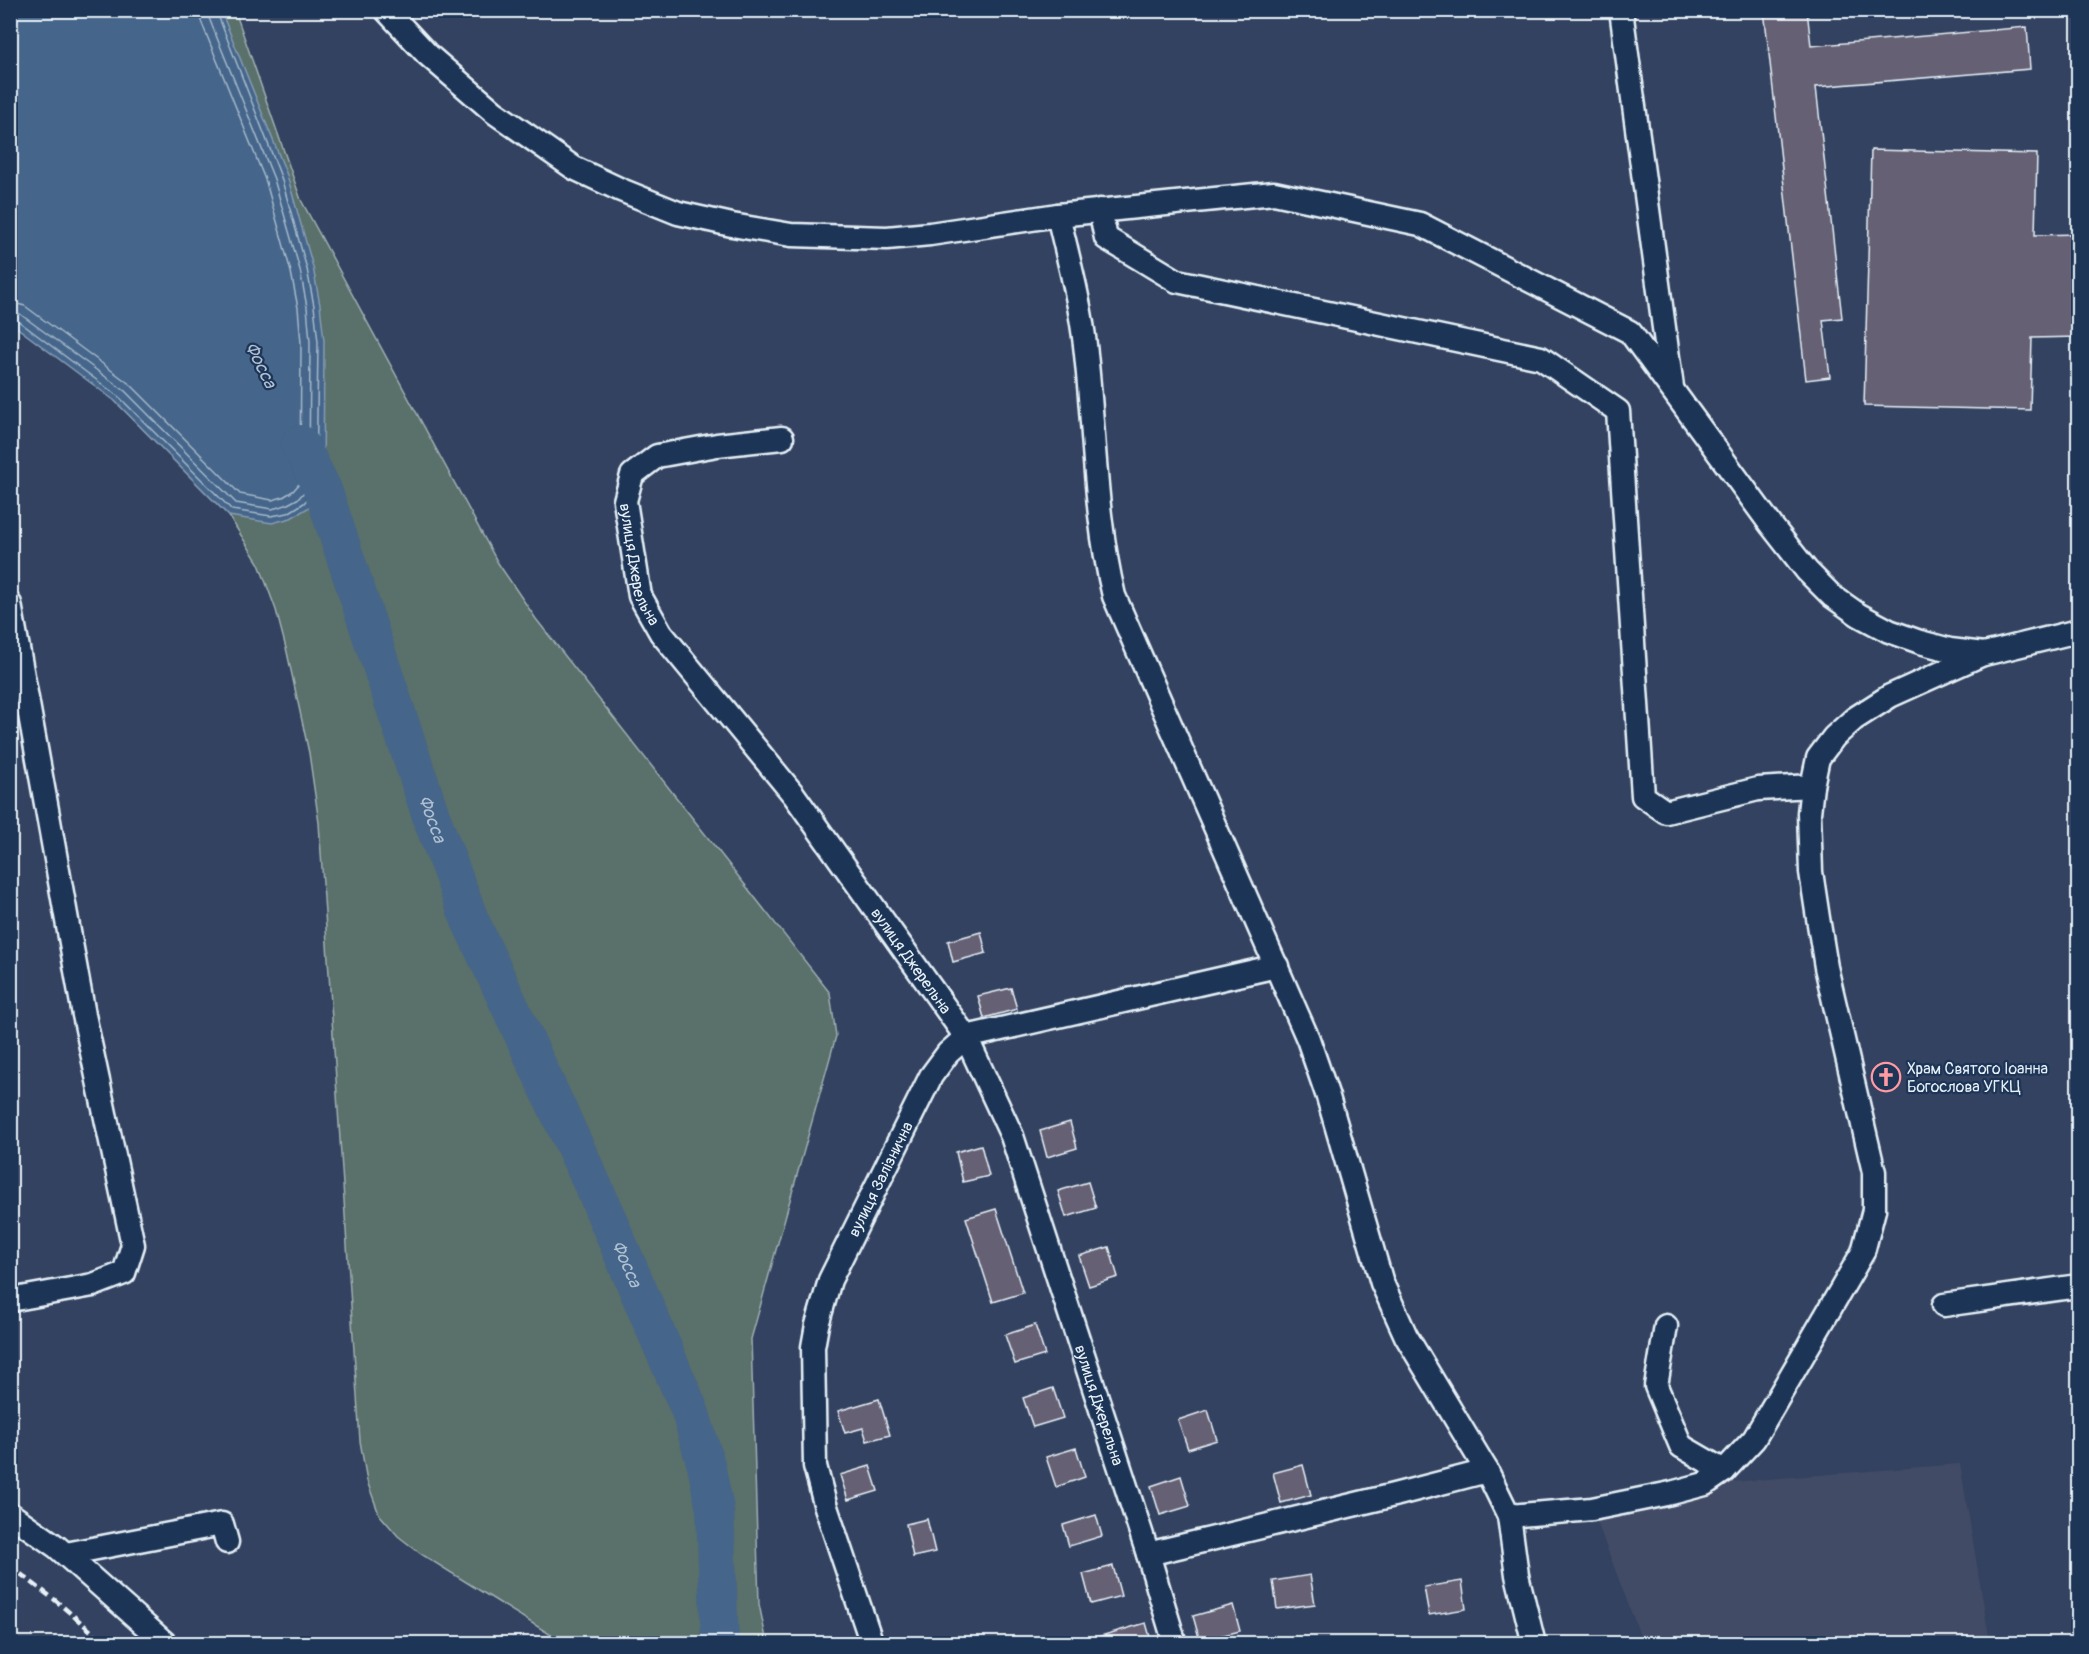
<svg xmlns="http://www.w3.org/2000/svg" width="2089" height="1654" font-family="Pangolin,sans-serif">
<rect width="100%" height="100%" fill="#334260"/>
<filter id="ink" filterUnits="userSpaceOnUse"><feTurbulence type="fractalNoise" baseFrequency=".0167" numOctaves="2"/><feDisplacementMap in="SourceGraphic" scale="12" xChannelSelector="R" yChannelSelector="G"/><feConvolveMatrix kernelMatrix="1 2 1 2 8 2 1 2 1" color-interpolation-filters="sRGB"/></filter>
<g filter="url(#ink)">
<path fill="#424b66" d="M1960,1464l30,179h-347l-51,-134 113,-25z"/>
<path fill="#5a6f6b" stroke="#a1b0b2" stroke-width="1.5" d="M195,11h40l66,189 197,363 38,56 294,374 6,43 -85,303 8,265 8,39h-203l-143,-89 -23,-18 -19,-22 -12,-33 -7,-40 -41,-618 -10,-70 -22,-101 -11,-42 -17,-46 -30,-48 -114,-115z"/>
<path fill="#44658a" stroke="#869db6" stroke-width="1.5" d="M10,11h211l66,164 26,92 7,38 4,36 -1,149 -15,18 -17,10 -19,5 -43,-7 -114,-115 -104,-78z"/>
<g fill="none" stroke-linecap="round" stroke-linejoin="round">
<path stroke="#a6b9cc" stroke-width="1.5" d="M10,302l15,4 106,79 109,109 32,6 11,-3 10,-6 7,-8 1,-140 -3,-35 -7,-36 -25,-90 -65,-161 -2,-11
M10,311l10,3 105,77 111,112 36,6 14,-4 13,-7 10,-12 1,-144 -3,-35 -7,-37 -26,-91 -65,-161 -1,-8
M10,319l7,1 102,77 113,113 39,6 17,-3 16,-10 12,-14 2,-147 -4,-36 -7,-37 -26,-92 -65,-167"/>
<path stroke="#44658a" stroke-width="38" id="s1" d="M300,444l23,46 109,329 37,99 127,274 94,219 16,54 9,44 5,135"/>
</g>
<path fill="#666174" stroke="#e8f1f8" stroke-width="1.5" d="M1764,10h43l4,36 216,-19 3,42 -214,18 26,231 -19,2 7,57 -24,3z
M1871,150l166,4 -2,81 44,-1v103l-47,1 -2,72 -166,-4z
M981,932l5,21 -33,9 -5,-21z
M1011,988l6,21 -33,9 -6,-22z
M1070,1122l7,26 -30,9 -7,-26z
M981,1145l8,31 -26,6 -7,-30z
M1088,1182l8,26 -30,9 -8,-26z
M996,1209l27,84 -30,9 -27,-84z
M1109,1247l9,30 -29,9 -10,-30z
M1035,1325l10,30 -30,9 -10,-29z
M1053,1388l10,30 -30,9 -10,-29z
M879,1399l11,36 -23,6 -4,-13 -18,5 -7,-22z
M1208,1410l9,30 -29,9 -10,-29z
M1076,1448l9,29 -29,10 -10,-30z
M1303,1465l8,30 -30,8 -8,-30z
M870,1466l8,25 -30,9 -8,-25z
M1181,1476l9,30 -30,9 -9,-29z
M1096,1515l6,21 -33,10 -6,-21z
M927,1519l8,33 -22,5 -7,-33z
M1113,1566l8,30 -30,8 -8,-30z
M1310,1575l5,29 -38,5 -4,-28z
M1462,1581l4,28 -37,6 -5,-28z
M1233,1605l7,26 -40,10 -7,-25z
M1146,1623l6,21h-61l-1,-5z"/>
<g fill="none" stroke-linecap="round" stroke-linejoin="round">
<g stroke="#e8f1f8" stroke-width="27">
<g id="minor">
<path d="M386,10l41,44 67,58 80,56 47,22 57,23 54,12 59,10 96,3 43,-4 128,-19 216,-22 146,31 210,108 141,193 36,46 25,25 27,19 30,16 31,11 30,8 34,4 94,-23"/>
<path d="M1621,10l51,377"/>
<path d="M1100,210l6,28 71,43 364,77 77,53 25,385 23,16 92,-23 54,-3"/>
<path d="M1058,215c10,43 22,86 27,130 10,84 9,169 29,251l194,443 20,58 54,186 24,53 81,135 22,45 8,59 17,69"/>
<path id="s2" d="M782,438l-65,7 -60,11 -25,19 -7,26 15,95 21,37 133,162 172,242 46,99 136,418 27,90"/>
<path d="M10,604l74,411 49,230 -9,28 -31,12 -83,15"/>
<path d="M1944,1305l134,-19"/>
<path d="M1666,1326l-10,60 25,60 43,25"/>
<path d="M10,1514l47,33 109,97"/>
<path d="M1509,1516l83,-7 79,-16 34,-9 19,-13 30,-32 109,-187 11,-42v-38l-48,-205 -8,-49 -7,-46 -2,-59 3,-27 6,-28 16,-21 20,-18 36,-23 93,-42"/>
<path d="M66,1554l156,-30 5,18"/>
<path d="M1148,1554l246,-59 93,-24"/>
<path id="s3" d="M872,1644l-47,-140 -10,-38 -2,-119 4,-22 13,-45 101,-204 17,-23 18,-16 311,-71"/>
</g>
</g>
<use href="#minor" stroke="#1d3557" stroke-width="22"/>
<path stroke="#e8f1f8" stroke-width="4.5" stroke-dasharray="9 4.5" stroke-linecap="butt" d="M10,1566l45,34 51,44"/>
</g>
</g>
<defs>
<g id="church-ring" transform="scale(1.5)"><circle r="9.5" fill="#1d3557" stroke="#ff9aa2" stroke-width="1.5"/><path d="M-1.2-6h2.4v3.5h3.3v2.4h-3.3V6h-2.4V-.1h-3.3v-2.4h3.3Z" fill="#ff9aa2"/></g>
</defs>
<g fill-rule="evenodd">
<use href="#church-ring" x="1886" y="1077"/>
</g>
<g text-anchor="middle" stroke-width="4.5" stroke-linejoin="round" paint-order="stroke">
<g font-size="16" fill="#e8f1f8" stroke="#1d3557">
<text dy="6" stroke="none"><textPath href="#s2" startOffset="250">вулиця Джерельна</textPath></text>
<text dy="6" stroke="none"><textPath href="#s2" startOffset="736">вулиця Джерельна</textPath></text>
<text dy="6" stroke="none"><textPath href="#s3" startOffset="488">вулиця Залізнична</textPath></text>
<text dy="6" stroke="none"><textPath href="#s2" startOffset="1222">вулиця Джерельна</textPath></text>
</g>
<g font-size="16" fill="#e8f1f8" stroke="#1d3557" text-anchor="start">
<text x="1907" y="1074">Храм Святого Іоанна<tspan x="1907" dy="18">Богослова УГКЦ</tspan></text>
</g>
<g font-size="18" font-style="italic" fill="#afc0d2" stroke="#1d3557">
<text transform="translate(261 365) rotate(64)" y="6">Фосса</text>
<text dy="6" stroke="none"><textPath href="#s1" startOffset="398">Фосса</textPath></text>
<text dy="6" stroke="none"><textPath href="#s1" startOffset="884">Фосса</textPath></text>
</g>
</g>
<rect width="2089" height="1654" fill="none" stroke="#1d3557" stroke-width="36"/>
<rect x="18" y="18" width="2053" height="1618" fill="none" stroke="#e8f1f8" stroke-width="2" filter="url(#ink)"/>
</svg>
